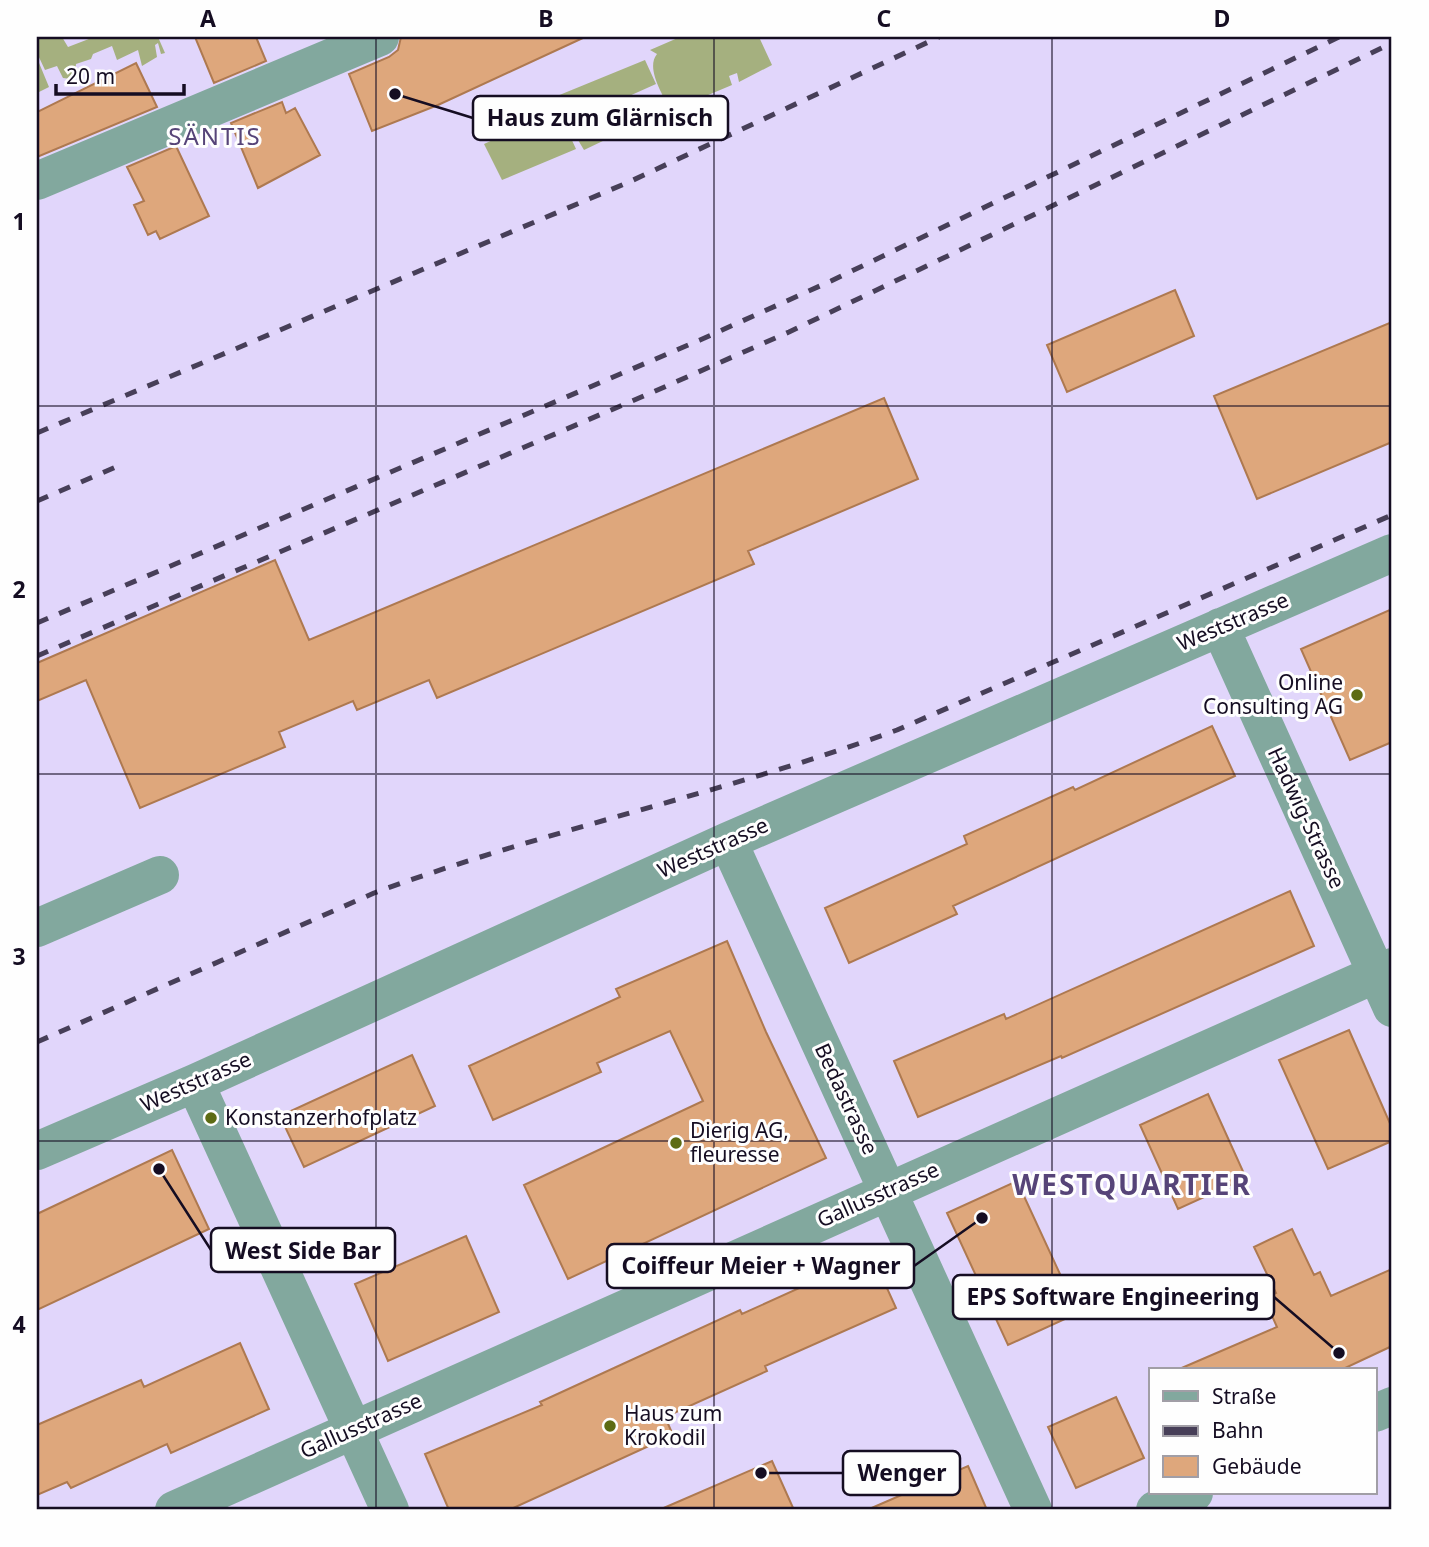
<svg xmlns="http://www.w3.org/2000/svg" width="1429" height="1547" font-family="'Noto Sans',sans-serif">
<rect width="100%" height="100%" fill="#e1d6fb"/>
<path fill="#a5b07f" d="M37,37h25l6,10 26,-10h64l7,16 -4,1 -3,-11 -3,2 2,12 -15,9 -4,-16 -21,10 -5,-14 -19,8 -2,5 -15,5 -1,9 -4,6 -8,-1 -6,-12 -12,4 -8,-17z
M680,37h79l13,28 -33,17 -2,-9 -8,3 3,9 -62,26c-6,-16 -25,-42 -13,-57l-7,-4z
M37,58l12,29 -12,6z
M645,60l11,24 -38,17 10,28 -44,21 -15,-25 -12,-29z
M558,110l18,39 -74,31 -18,-36z"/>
<path fill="#dea77c" stroke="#ae7950" stroke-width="2" d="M195,37h61l10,24 -52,22z
M401,37h184l-147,68 -66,26 -23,-57 40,-17 9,-7z
M136,63l21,44 -120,50v-45z
M282,102l4,11 9,-5 25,47 -62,33 -27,-65z
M176,146l33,70 -49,23 -4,-8 -8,4 -14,-30 10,-4 -17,-34z
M1175,290l19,46 -127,56 -20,-47z
M1392,322v120l-135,57 -43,-103z
M884,398l34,81 -170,72 6,13 -317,134 -8,-18 -72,30 -4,-9 -74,31 6,15 -145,61 -54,-128 -49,21v-38l238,-103 34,80z
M1392,609v133l-42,18 -49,-111z
M1212,726l23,50 -282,130 4,8 -108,49 -24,-55 142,-64 -3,-8 109,-49 2,3z
M1290,891l24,55 -252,112 -1,-2 -143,61 -24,-56 110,-47 2,5z
M727,941l39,91 60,126 -258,121 -44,-94 179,-84 -33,-70 -73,32 4,9 -108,48 -24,-54 151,-69 -4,-8z
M1349,1030l43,98v13l-64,28 -49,-109z
M412,1055l23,51 -131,61 -24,-51z
M1208,1094l38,84 -68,31 -38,-84z
M172,1150l37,79 -172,81v-96z
M1017,1181l61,132 -70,32 -61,-132z
M1292,1229l22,46 6,-3 11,24 61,-27v77l-51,24h-164l100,-43 -13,-29 12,-5 -22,-46z
M466,1236l33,76 -111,49 -33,-77z
M872,1255l24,53 -131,58 2,5 -102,46 8,18 -164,75h-60l-24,-56 117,-49 -2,-3 200,-92 2,4z
M240,1343l29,66 -98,44 -4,-9 -96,44 -4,-6 -30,13v-70l104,-45 3,7z
M1116,1397l28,61 -68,30 -28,-61z
M772,1461l22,49h-135z
M968,1466l19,44h-120z"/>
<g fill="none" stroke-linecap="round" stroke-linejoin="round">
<path stroke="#82a89e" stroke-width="38" d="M37,181l343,-144
M1220,627l172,381
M728,841l305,669
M37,928l123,-53
M195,1083l195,427
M37,1151l158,-68 533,-242 664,-288
M1375,1413l17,-7
M174,1510l1218,-543
M1155,1510l39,-17"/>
<path stroke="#473f58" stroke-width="5" stroke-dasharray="12 12" stroke-linecap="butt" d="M37,433l592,-251 310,-145
M37,501l81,-35
M37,623l663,-283 131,-59 508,-244
M37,656l616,-264 136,-60 603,-289
M37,1042l337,-149c171,-63 351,-100 523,-163l495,-215"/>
</g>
<path fill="none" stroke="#150d22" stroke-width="2" stroke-opacity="0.55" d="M376,37v1473M714,37v1473M1052,37v1473M37,406h1355M37,774h1355M37,1141h1355"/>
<g fill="#5d6b13" stroke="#fefefe" stroke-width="2.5">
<circle cx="1357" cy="695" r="7"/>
<circle cx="211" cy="1118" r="7"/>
<circle cx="676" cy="1143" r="7"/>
<circle cx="610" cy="1426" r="7"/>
</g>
<g text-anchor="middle" stroke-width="6" stroke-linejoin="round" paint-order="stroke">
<g font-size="21" fill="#150d22" stroke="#fefefe">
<text transform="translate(1233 622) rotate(-23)" y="7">Weststrasse</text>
<text transform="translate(1306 818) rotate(65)" y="7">Hadwig-Strasse</text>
<text transform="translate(713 848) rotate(-24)" y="7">Weststrasse</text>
<text transform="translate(196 1082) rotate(-24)" y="7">Weststrasse</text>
<text transform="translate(846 1099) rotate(65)" y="7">Bedastrasse</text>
<text transform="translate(878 1195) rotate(-24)" y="7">Gallusstrasse</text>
<text transform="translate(361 1426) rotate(-24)" y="7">Gallusstrasse</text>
</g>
<g font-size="21" fill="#150d22" stroke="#fefefe" text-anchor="start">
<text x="1343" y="690" text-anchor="end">Online<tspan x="1343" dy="24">Consulting AG</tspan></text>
<text x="225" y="1125">Konstanzerhofplatz</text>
<text x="690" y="1138">Dierig AG,<tspan x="690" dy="24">fleuresse</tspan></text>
<text x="624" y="1421">Haus zum<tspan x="624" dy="24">Krokodil</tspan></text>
</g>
<g font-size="24" letter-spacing="2" fill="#564478" stroke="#fefefe">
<text x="215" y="145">SÄNTIS</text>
</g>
<g font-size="28" font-weight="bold" letter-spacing="2" fill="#564478" stroke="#fefefe">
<text x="1132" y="1195">WESTQUARTIER</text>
</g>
</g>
<path fill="none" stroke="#150d22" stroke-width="2.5" d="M395 94L473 118M159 1169L211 1250M982 1218L914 1266M1339 1353L1274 1297M761 1473L843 1473"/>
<g fill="#150d22" stroke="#fefefe" stroke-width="2.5">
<circle cx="395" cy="94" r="7"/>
<circle cx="159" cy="1169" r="7"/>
<circle cx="982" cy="1218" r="7"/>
<circle cx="1339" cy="1353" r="7"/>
<circle cx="761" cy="1473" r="7"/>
</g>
<g fill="#fefefe" stroke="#150d22" stroke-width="2.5">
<rect x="473" y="96" width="255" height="44" rx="7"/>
<rect x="211" y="1228" width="184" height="44" rx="7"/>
<rect x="607" y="1244" width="307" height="44" rx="7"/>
<rect x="953" y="1275" width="321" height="44" rx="7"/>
<rect x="843" y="1451" width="117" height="44" rx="7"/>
</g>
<g font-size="23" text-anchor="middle" font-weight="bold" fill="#150d22">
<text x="600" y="126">Haus zum Glärnisch</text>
<text x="303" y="1259">West Side Bar</text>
<text x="761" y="1274">Coiffeur Meier + Wagner</text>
<text x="1113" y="1305">EPS Software Engineering</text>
<text x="902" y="1481">Wenger</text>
</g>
<rect width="1429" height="1547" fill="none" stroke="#fefefe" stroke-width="77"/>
<rect x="1149" y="1368" width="228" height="126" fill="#fefefe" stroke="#a19ea6" stroke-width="2"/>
<rect x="1163" y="1391" width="35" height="10" fill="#82a89e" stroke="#a19ea6" stroke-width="2"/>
<text x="1212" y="1404" font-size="21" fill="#150d22">Straße</text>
<rect x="1163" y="1426" width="35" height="10" fill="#473f58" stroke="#a19ea6" stroke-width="2"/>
<text x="1212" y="1438" font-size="21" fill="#150d22">Bahn</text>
<rect x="1163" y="1456" width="35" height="21" fill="#dea77c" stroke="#a19ea6" stroke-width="2"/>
<text x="1212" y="1474" font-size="21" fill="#150d22">Gebäude</text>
<path d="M56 84v10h128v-10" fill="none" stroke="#150d22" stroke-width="3.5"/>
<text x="66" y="84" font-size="21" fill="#150d22" stroke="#fefefe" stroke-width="5" paint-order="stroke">20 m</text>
<rect x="38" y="38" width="1352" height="1470" fill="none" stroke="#150d22" stroke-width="2.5"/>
<g font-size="23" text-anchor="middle" font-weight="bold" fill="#150d22">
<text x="208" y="27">A</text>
<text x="546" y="27">B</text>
<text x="884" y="27">C</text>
<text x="1222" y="27">D</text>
<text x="19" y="230">1</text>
<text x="19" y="598">2</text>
<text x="19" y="965">3</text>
<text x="19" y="1333">4</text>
</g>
</svg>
